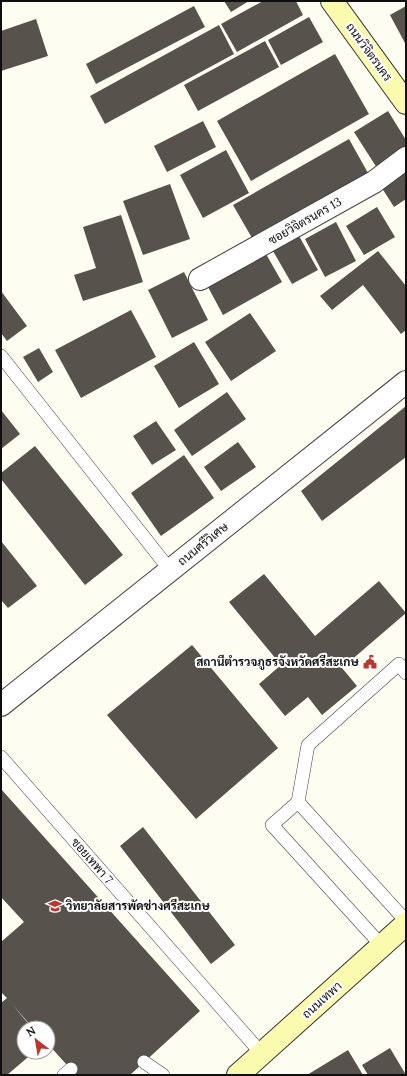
<svg xmlns="http://www.w3.org/2000/svg" width="407" height="1076" font-family="Lora,Sarabun,serif">
<rect width="100%" height="100%" fill="#fefdf2"/>
<path fill="#58524c" d="M224,1h25l-18,11z
M263,1h33l7,14 -66,37 -16,-28z
M194,6l11,21 -109,57 -10,-20z
M406,6v39l-16,-30z
M309,17l14,25 -42,23 -13,-25z
M36,19l12,37 -47,15v-40z
M219,25l15,29 -129,70 -15,-28z
M265,41l14,26 -81,44 -14,-26z
M335,54l34,60 -118,67 -34,-60z
M388,111l18,29v10l-29,18 -23,-36z
M203,121l13,26 -49,25 -13,-26z
M349,139l19,34 -116,65 -19,-33z
M226,150l23,43 -46,25 -23,-43z
M406,168v31l-12,8 -14,-22z
M170,184l20,55 -47,16 -20,-54z
M377,207l18,30 -31,18 -18,-29z
M121,215l22,67 -60,19 -9,-26 22,-7 -13,-41z
M336,222l20,39 -31,16 -20,-38z
M299,236l19,34 -26,14 -19,-33z
M378,251l28,35v44l-5,4 -38,-49 -31,25 -12,-14z
M266,254l16,28 -59,33 -15,-28z
M184,272l24,48 -36,18 -24,-48z
M1,291l26,35 -20,15 -6,-8z
M131,310l25,47 -75,41 -26,-48z
M250,313l26,38 -45,30 -26,-39z
M194,342l25,42 -40,24 -25,-42z
M39,348l14,24 -15,10 -15,-25z
M227,392l19,27 -54,37 -18,-26z
M406,406v51l-84,64 -21,-30z
M1,410l19,24 -19,15z
M156,421l20,29 -24,15 -19,-29z
M238,442l18,25 -35,24 -17,-24z
M35,446l88,109 -38,30 -84,-106v-6z
M184,455l30,43 -53,38 -30,-43z
M1,541l36,45 -29,22 -7,-8z
M264,574l51,62 64,-55 27,32 -64,55 15,18 -35,29 -14,-18 -23,19 -26,-32 22,-19 -52,-63z
M192,645l86,103 -82,71 -89,-104z
M1,789l199,222 -70,64h-54l-28,-31v-16h-15l-21,-24 20,24h-8v24h10l-27,23h-6v-72l6,-5 -6,-6v-50l23,-20 -23,-25z
M143,827l92,118 -24,19 -91,-118z
M390,1048l16,27h-38l-6,-10z
M348,1050l15,25h-56z"/>
<g fill="none" stroke-linecap="round" stroke-linejoin="round">
<g stroke="#424242" stroke-width="14">
<path id="lane" d="M1,356l169,214
M1,757l261,297
M298,802l10,-57 91,-81 7,9
M382,946l-110,-121 26,-23 108,119
M144,1062l19,13
M64,1075l7,-6"/>
</g>
<g stroke="#424242" stroke-width="24">
<path id="street" d="M200,279l174,-97 32,-24
M1,705l405,-323"/>
</g>
<g stroke="#313131" stroke-width="24">
<path id="secondary" d="M332,1l74,102
M238,1075l168,-151"/>
</g>
<use href="#lane" stroke="#fff" stroke-width="13"/>
<use href="#street" stroke="#fff" stroke-width="22"/>
<use href="#secondary" stroke="#fbfbb0" stroke-width="22"/>
</g>
<defs>
<g id="civic-bare" transform="scale(1.08)"><path d="M-.6-6.5H3V-4.5H.6V-3L4-1V1h2V6H-6V1h2V-1L-.6-3ZM-1.2 2.5V6h2.4V2.5Z" fill="#bb362c" stroke="#fff" stroke-width="2.5" paint-order="stroke"/></g>
<g id="university-bare" transform="scale(1.08)"><path d="M0-5L7-2L0 1L-7-2ZM-4 1L0 2.5L4 1V4Q0 6-4 4Z" fill="#bb362c" stroke="#fff" stroke-width="2.5" paint-order="stroke"/></g>
</defs>
<g fill-rule="evenodd">
<use href="#civic-bare" x="370" y="662"/>
<use href="#university-bare" x="55" y="906"/>
</g>
<g text-anchor="middle" stroke-width="4" stroke-linejoin="round" paint-order="stroke">
<g font-size="12" fill="#0f0f0f" stroke="#fff">
<text transform="translate(369 52) rotate(54)" y="4">ถนนวิจิตรนคร</text>
<text transform="translate(305 221) rotate(-30)" y="4">ซอยวิจิตรนคร 13</text>
<text transform="translate(203 544) rotate(-39)" y="4">ถนนศรีวิเศษ</text>
<text transform="translate(92 861) rotate(49)" y="4">ซอยเทพา 7</text>
<text transform="translate(322 1000) rotate(-42)" y="4">ถนนเทพา</text>
</g>
<g font-size="12" font-weight="bold" fill="#0f0f0f" stroke="#fff" text-anchor="end">
<text x="359" y="666">สถานีตำรวจภูธรจังหวัดศรีสะเกษ</text>
<text x="66" y="910" text-anchor="start">วิทยาลัยสารพัดช่างศรีสะเกษ</text>
</g>
</g>
<rect width="407" height="1076" fill="none" stroke="#0f0f0f" stroke-width="4"/>
<g transform="translate(36 1040) rotate(329)"><circle r="19" fill="#ffffff" stroke="#9f9f9f"/>
<path d="M0-3L7 15L0 10L-7 15Z" fill="#bb362c"/>
<text y="-6" font-size="11" font-weight="bold" text-anchor="middle" fill="#0f0f0f">N</text>
</g>
</svg>
